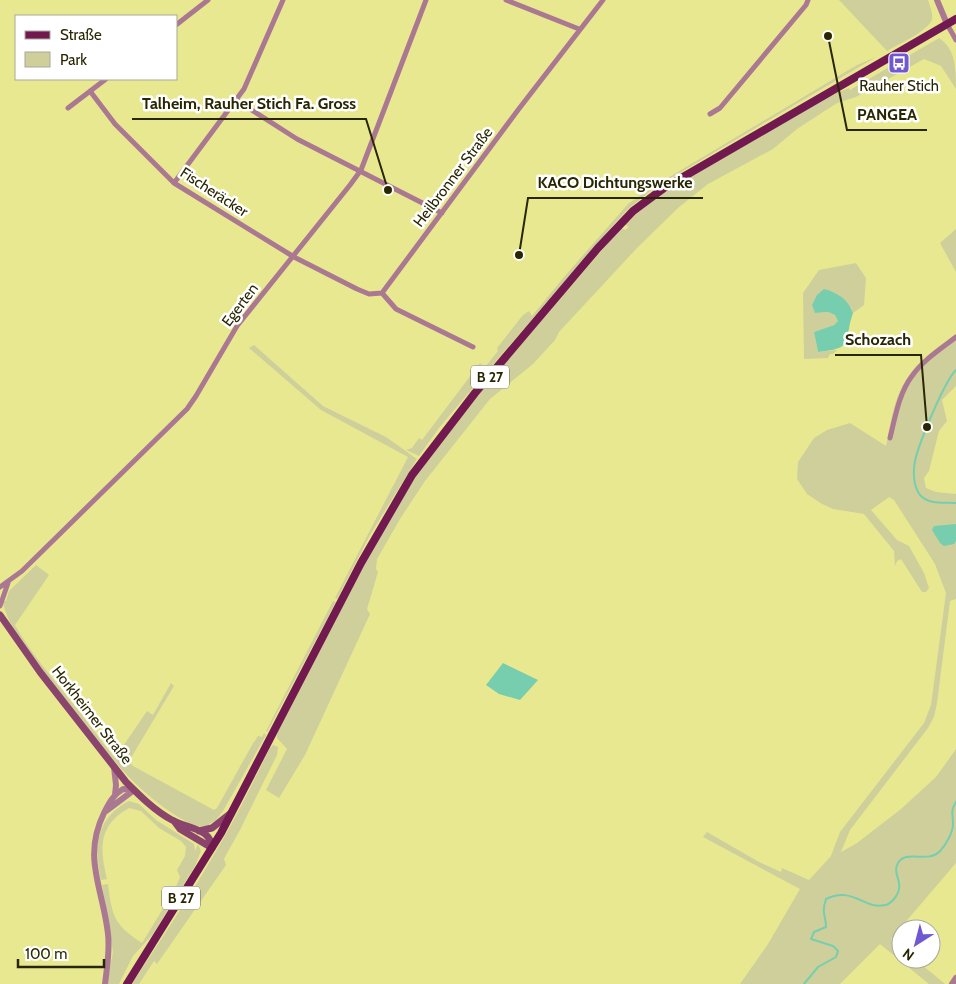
<svg xmlns="http://www.w3.org/2000/svg" width="956" height="984" font-family="Cabin,sans-serif">
<rect width="100%" height="100%" fill="#e8e891"/>
<path fill="#cfcf9b" d="M839,0h89c2,7 5,12 4,19 -2,11 -35,26 -45,32z
M939,38c17,11 17,31 17,51l-15,-23 -17,-7 -68,38 -19,6 -40,26 -24,20 -65,35 -30,24 -41,40 -78,84 -4,8 -22,24 -43,35 -65,82 -25,38 -23,40 -1,10 2,3 -11,37 3,5 -65,141 -26,43 -13,-8 21,-41 -10,-11v-4l103,-200 36,-59 63,-81 142,-166 4,2 4,-3 -5,-3 21,-19 13,-10 166,-97 25,-10 1,2z
M876,57l-222,131 -26,21 -13,14 -126,146 -3,-3 12,-15 -1,-3 26,-33 6,-4 3,5 32,-39 64,-73 23,-16 206,-123z
M956,229v43l-16,-29z
M856,263l10,15 -2,27 -11,8 -2,-6 -36,6 13,-1 7,3 3,6 -4,4 -20,7 4,20 19,-2 -4,4h-3l-2,4 -24,1 -1,-66 16,-23z
M956,334v52l-14,14 5,21 -8,10 -10,40 -5,7 2,10 10,4 20,2v105l-6,2 -13,102 -3,14 -6,11 -78,102 -9,22 16,-9 44,-34 35,-32 20,-28v114l-65,76 10,8v12h14l30,25h-16l-49,-40 -40,40h-100l28,-40 32,-55 -97,-52 4,-5 52,30 22,10 1,-4 27,12 22,-24 9,-24 84,-109 7,-18 15,-112 -11,-29 -41,-64 -5,-3 -18,13 26,30 12,6 15,27 5,15 -3,4h-4l-21,-33 -4,2 -2,5 -1,-15 -30,-37 -31,-5 -11,-5 -15,-10 -10,-15 1,-17 16,-24 13,-8 23,-7 36,23c4,-20 7,-43 17,-61 12,-22 33,-37 53,-51z
M254,345l69,61 63,31 31,22 -47,76 -33,64 -2,-1 73,-141 -87,-47 -72,-62z
M480,363l8,7 -49,58 -20,28 -13,-6 6,-2 7,-10 3,2z
M36,565l13,10 -34,50c15,27 36,51 55,75 16,19 29,39 45,58l32,-47 6,4 18,-32 3,3 -45,75 4,5 81,44 3,-2 35,-63 6,-9 4,1 2,-4 2,2 -43,76 -7,9 -7,4 1,2c-14,3 -23,-4 -35,-11 -41,-26 -69,-63 -98,-101 -19,-24 -38,-49 -56,-73 -7,-12 -17,-27 -18,-40h3l3,-10z
M333,601l3,1 -69,130 -1,-1z
M273,745l5,2 -1,8 -37,75 -14,25 -2,4 2,6 -69,99 -3,-3 -15,23h-7c31,-48 63,-95 91,-145 17,-29 32,-61 47,-91z
M129,801l10,3 17,16 38,24 1,7 3,-7 3,7 -6,15 -42,68 -20,22 -14,28h-12l6,-32 -11,-67 6,-1c4,32 6,41 34,59l33,-54 5,-12 -3,-7 8,-14 1,-9 -5,-6 -22,-13 -18,-17 -12,-3c-30,17 -30,39 -22,71l-6,1c-7,-34 -5,-62 28,-79z"/>
<path fill="#77ceae" d="M824,289c14,4 24,10 29,24 -10,29 3,35 -35,39l-4,-20 20,-7 4,-4 -3,-6 -7,-3 -13,1 -3,-8 5,-10z
M956,524v17l-2,3 -10,2 -4,-3 -8,-13 2,-4z
M503,663l35,17 -18,20 -21,-6 -13,-9z"/>
<g fill="none" stroke-linecap="round" stroke-linejoin="round">
<path stroke="#77ceae" stroke-width="2" d="M956,370c-12,12 -37,73 -41,91 -2,10 -2,25 5,34 9,10 24,7 36,8
M804,984l14,-17 18,-10 2,-6 -5,-5 -22,-7 3,-7 12,-5c0,-12 -5,-13 0,-28 28,-13 38,11 59,6 4,0 6,-3 9,-6 13,-16 -3,-24 4,-36 8,-14 30,1 42,-12 6,-6 13,-19 13,-27 0,-11 -3,-12 3,-22"/>
<path stroke="#ab7891" stroke-width="5" d="M506,0l73,29
M947,24l9,16
M176,25l32,-25
M90,91l25,33 59,59 120,74 63,32 12,5 13,-1 136,-183 85,-110
M236,100l61,39 145,74
M68,108l38,-29
M710,114l10,-6 86,-103 2,-5
M174,183l70,-94 39,-89
M382,293l14,16 77,38
M890,438c5,-20 9,-45 22,-62 11,-16 29,-27 44,-39
M0,587l22,-16 165,-162 9,-13 41,-70 113,-141 11,-15 65,-170
M0,606l8,-23"/>
<path stroke="#ab7891" stroke-width="6" d="M937,0l10,24
M114,767l2,18 -1,10
M106,811l28,-21
M105,984c2,-17 5,-33 3,-50 -5,-46 -26,-76 -4,-121 5,-10 9,-18 19,-24l11,1
M952,984l4,-6"/>
<path stroke="#8b446b" stroke-width="7" d="M0,615l40,57 86,110c14,14 29,29 46,38 11,6 23,7 33,14 5,4 6,8 7,14
M174,821l6,8 32,19
M199,831l13,-3 19,-15"/>
<path stroke="#721a50" stroke-width="8" d="M127,984l94,-151 140,-270 51,-88 63,-82 123,-145 35,-37 31,-23 292,-169"/>
</g>
<defs>
<g id="bus-square" transform="scale(1.125)"><rect x="-9" y="-9" width="18" height="18" rx="4" fill="#6f58d2" stroke="#fff"/><path d="M-5-6H5V4H4V6H2V4H-2V6H-4V4H-5ZM-3.5-4V0h7V-4ZM-3.5 1.2v1.5H-2V1.2ZM2 1.2v1.5H3.5V1.2Z" fill="#fff"/></g>
</defs>
<g fill-rule="evenodd">
<use href="#bus-square" x="899" y="63"/>
</g>
<g text-anchor="middle" stroke-width="5" stroke-linejoin="round" paint-order="stroke">
<g fill="#fff" stroke="#69684f" stroke-width="1">
<rect x="471" y="365.5" width="38" height="23" rx="4"/>
<rect x="162" y="886.5" width="38" height="23" rx="4"/>
</g>
<g font-size="14" font-weight="bold" fill="#292703">
<text x="490" y="382">B 27</text>
<text x="181" y="903">B 27</text>
</g>
<g font-size="15" fill="#292703" stroke="#fff">
<text x="899" y="91">Rauher Stich</text>
</g>
<g font-size="15" fill="#292703" stroke="#fff">
<text transform="translate(453 177) rotate(-53)" y="5">Heilbronner Straße</text>
<text transform="translate(214 192) rotate(33)" y="5">Fischeräcker</text>
<text transform="translate(240 305) rotate(-53)" y="5">Egerten</text>
<text transform="translate(92 715) rotate(52)" y="5">Horkheimer Straße</text>
</g>
</g>
<path fill="none" stroke="#292703" stroke-width="2" d="M388 190L366 119H132M828 36L847 130H927M519 255L528 198H703M927 427L921 355H835"/>
<g fill="#292703" stroke="#fff" stroke-width="2">
<circle cx="388" cy="190" r="5"/>
<circle cx="828" cy="36" r="5"/>
<circle cx="519" cy="255" r="5"/>
<circle cx="927" cy="427" r="5"/>
</g>
<g font-size="16" text-anchor="middle" font-weight="bold" fill="#292703" stroke="#fff" stroke-width="5" stroke-linejoin="round" paint-order="stroke">
<text x="249" y="109">Talheim, Rauher Stich Fa. Gross</text>
<text x="887" y="120">PANGEA</text>
<text x="615" y="188">KACO Dichtungswerke</text>
<text x="878" y="345">Schozach</text>
</g>
<rect x="15" y="15" width="162" height="65" fill="#ffffff" stroke="#a9a99a"/>
<rect x="25" y="31" width="25" height="8" fill="#721a50" stroke="#a9a99a"/>
<text x="60" y="40" font-size="15" fill="#292703">Straße</text>
<rect x="25" y="52" width="25" height="15" fill="#cfcf9b" stroke="#a9a99a"/>
<text x="60" y="65" font-size="15" fill="#292703">Park</text>
<g transform="translate(916 944) rotate(216)"><circle r="24" fill="#ffffff" stroke="#a9a99a"/>
<path d="M0-4L9 19L0 12L-9 19Z" fill="#6f58d2"/>
<text y="-8" font-size="14" font-weight="bold" text-anchor="middle" fill="#292703">N</text>
</g>
<path d="M18 959v8h86v-8" fill="none" stroke="#292703" stroke-width="2.5"/>
<text x="25" y="959" font-size="15" fill="#292703" stroke="#ffffff" stroke-width="4" paint-order="stroke">100 m</text>
</svg>
